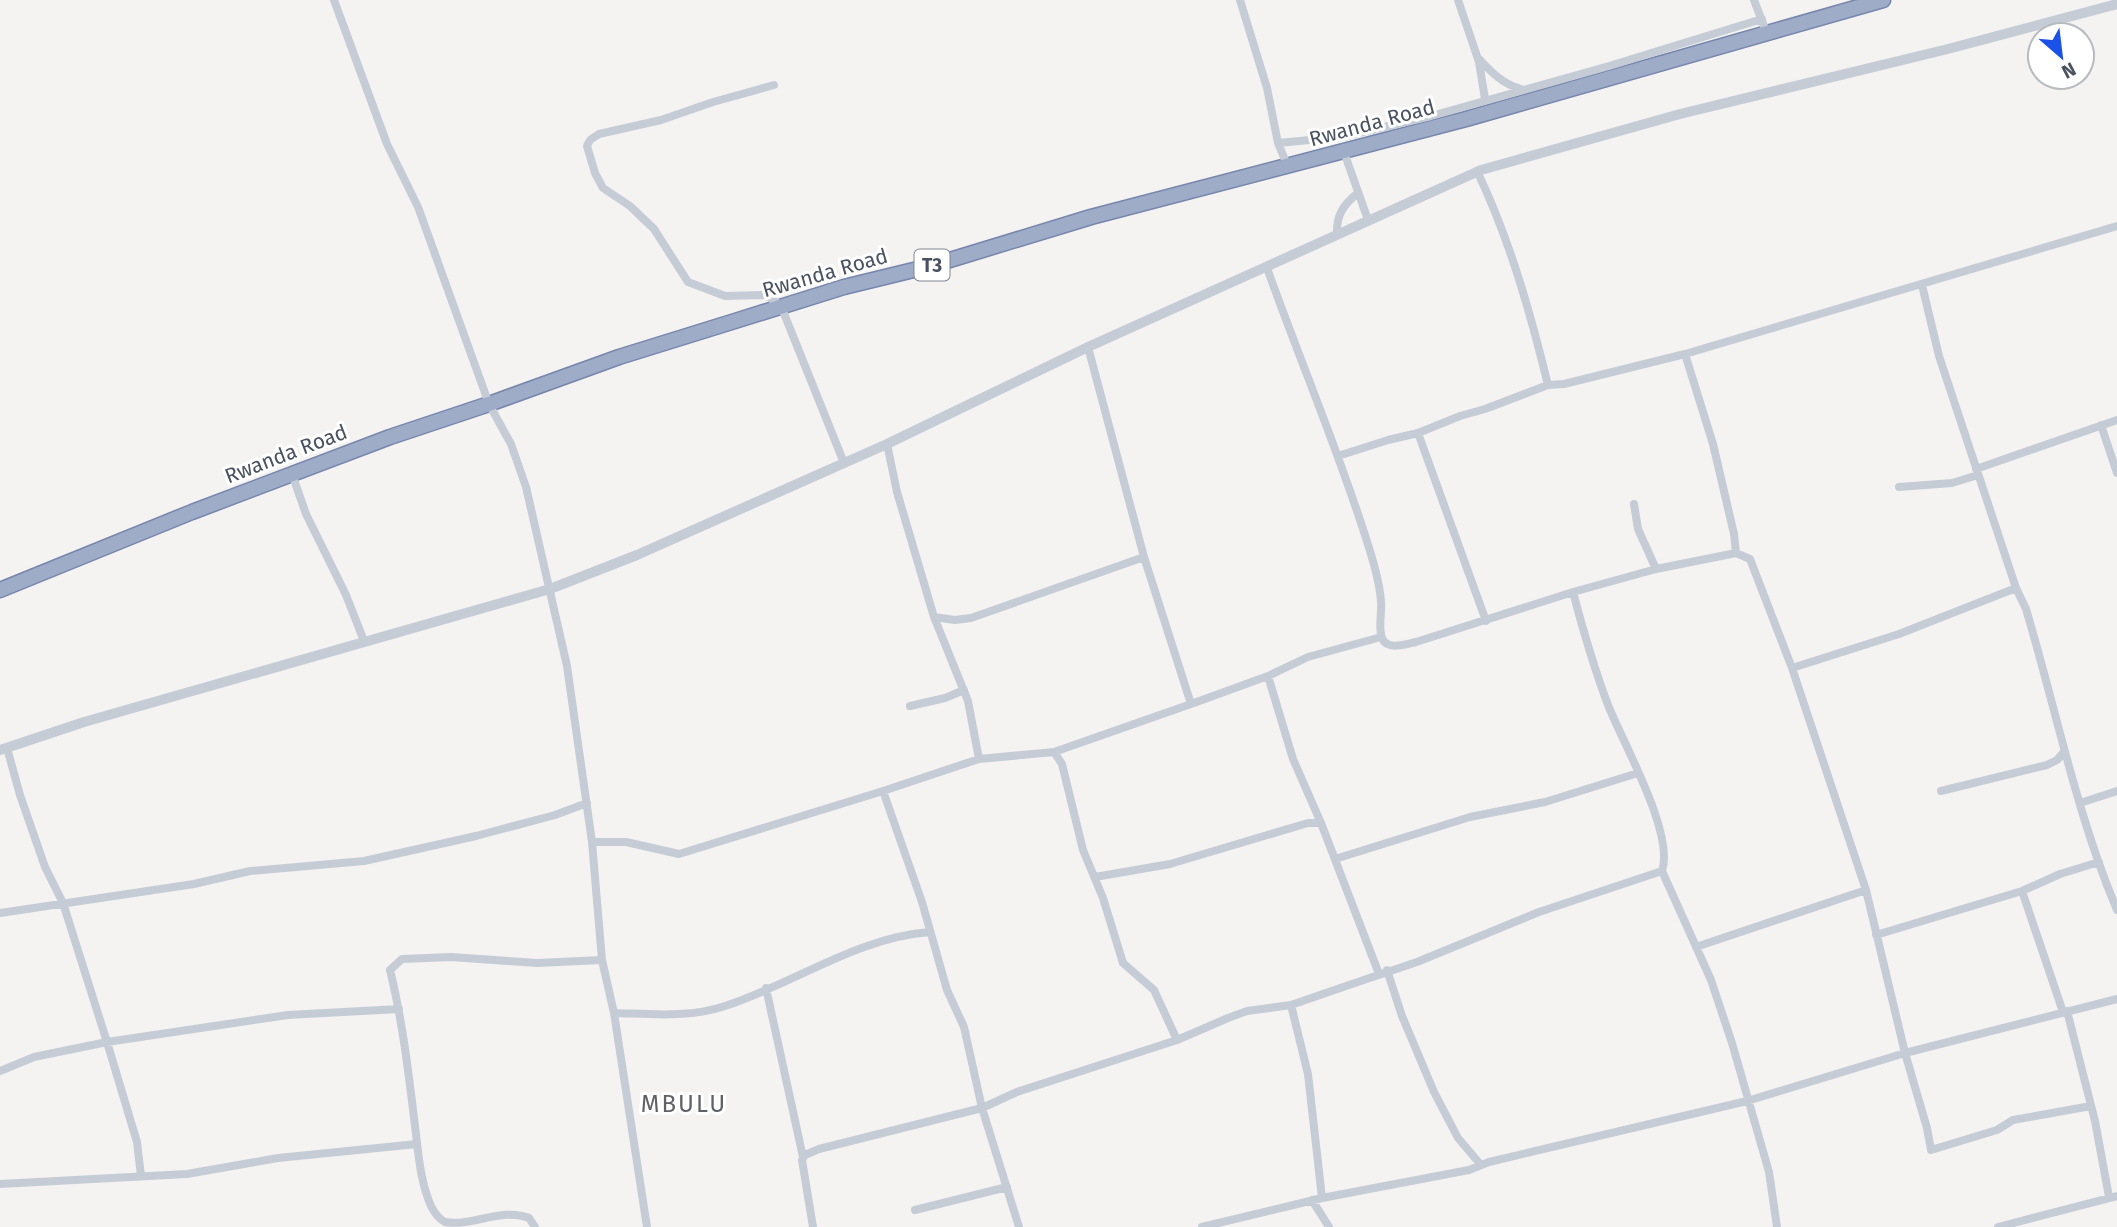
<svg xmlns="http://www.w3.org/2000/svg" width="2117" height="1227" font-family="'Fira Sans',sans-serif">
<rect width="100%" height="100%" fill="#f4f3f2"/>
<g fill="none" stroke-linecap="round" stroke-linejoin="round">
<g stroke="#7686ac" stroke-width="17">
<path id="trunk" d="M0,590l192,-78 198,-75 99,-33 130,-47 116,-36 109,-34 86,-21 161,-49 375,-98 417,-119"/>
</g>
<path stroke="#c6ccd6" stroke-width="8" d="M334,0l53,144 31,63 71,197 22,40 15,43 41,179 25,176 10,118 12,53 33,214
M1240,0l27,88 11,55 10,24
M1458,0l21,62 6,37
M1754,0l13,34
M1479,59c13,14 24,25 42,30
M774,85l-61,17 -52,18 -62,14 -9,6 -3,6 8,27 8,15 27,18 24,23 34,53 37,14 41,-1 15,11 63,157
M1278,143l64,-6 89,-21 178,-50 153,-47
M1344,152l24,68
M1337,234c-1,-19 7,-30 21,-41
M1267,268c31,87 67,172 96,261 7,22 16,48 18,72 1,11 -3,27 1,37 5,13 24,6 34,4l157,-50 83,-23 80,-16 14,6 42,109
M1922,285l17,71 77,232 10,21c30,100 50,204 91,301
M1088,347l56,210 47,147 77,-28 40,-19 73,-20
M1685,354l432,-128
M1548,385l16,-1 121,-30 28,90 21,90 2,19
M2101,425l16,48
M1418,433l68,188
M887,444l10,48 37,125 34,84 11,58 -96,32 39,111 25,88 17,37 18,81 37,119
M1338,456l50,-16 30,-7 42,-17 25,-7 63,-24c-18,-73 -38,-145 -71,-214
M1976,469l141,-49
M292,474l14,40 40,81 18,46
M1899,487l53,-4 26,-8
M1634,504l4,25 18,40
M2016,588l-117,46 -107,34 74,222 39,163 22,75 4,22 66,-20 16,-10 78,-14
M1573,592c10,38 21,76 35,113 15,38 67,129 54,166
M934,617l21,3 16,-2 173,-61
M1268,676l25,83 28,64 58,151
M910,706l35,-8 19,-8
M7,748l13,47 25,72 18,36 44,139 30,100 4,34
M1054,752l137,-48
M979,759l75,-7 8,12 21,86 20,48 20,65 31,27 23,50
M1941,791l106,-26 10,-5 7,-8
M2080,803l37,-12
M592,842h34l53,12 204,-63
M1335,859l135,-42 75,-15 93,-29
M1095,877l75,-13 138,-41h13
M2022,891l41,121
M0,913l194,-29 56,-13 114,-10 112,-25 79,-21 32,-12
M1876,935l146,-44 38,-17 39,-12
M1696,947l170,-57
M1387,970l15,46 32,76 24,46 23,27
M766,988l37,169
M1291,1005l17,69 14,124
M2067,1011l28,110 14,76
M614,1013c36,1 76,5 111,-7 68,-22 133,-69 205,-74
M0,1071l34,-14 73,-15 181,-27 111,-6
M0,1184l187,-10 91,-16 139,-14
M1312,1200l17,27
M915,1210l92,-23
M535,1227l-6,-9c-27,-11 -57,9 -84,4 -6,-3 -11,-10 -14,-16 -12,-27 -13,-59 -17,-88 -6,-50 -12,-99 -24,-148l12,-11 49,-2 86,6 65,-3
M813,1227l-11,-67 3,-5 14,-6 163,-41 35,-16 160,-52 51,-22 19,-7 44,-6 58,-20 68,-23 122,-50 123,-41 49,109 21,63 37,129 8,55
M1202,1227l120,-29 147,-28 20,-8 258,-61 158,-48 212,-54
M1998,1227l119,-31"/>
<path stroke="#c6ccd6" stroke-width="10" d="M0,750l84,-28 466,-133 87,-34 250,-111 201,-97 393,-177 199,-56 268,-65 169,-45"/>
<use href="#trunk" stroke="#9eacc8" stroke-width="14"/>
</g>
<g text-anchor="middle" stroke-width="6" stroke-linejoin="round" paint-order="stroke">
<rect fill="#fff" stroke="#808690" stroke-width="2" x="914.5" y="249.5" width="35" height="31" rx="5"/>
<g font-size="19" font-weight="bold" fill="#4a5260">
<text x="932" y="272">T3</text>
</g>
<g font-size="21" fill="#4a5260" stroke="#fff">
<text transform="translate(1372 123) rotate(-15)" y="7">Rwanda Road</text>
<text transform="translate(825 273) rotate(-16)" y="7">Rwanda Road</text>
<text transform="translate(286 454) rotate(-21)" y="7">Rwanda Road</text>
</g>
<g font-size="24" letter-spacing="2" fill="#5f6167" stroke="#fff">
<text x="684" y="1112">MBULU</text>
</g>
</g>
<g transform="translate(2061 56) rotate(152)"><circle r="33" fill="#ffffff" stroke="#b7babf" stroke-width="2"/>
<path d="M0-5L12 26L0 18L-12 26Z" fill="#1b51e6"/>
<text y="-10" font-size="19" font-weight="bold" text-anchor="middle" fill="#4a5260">N</text>
</g>
</svg>
